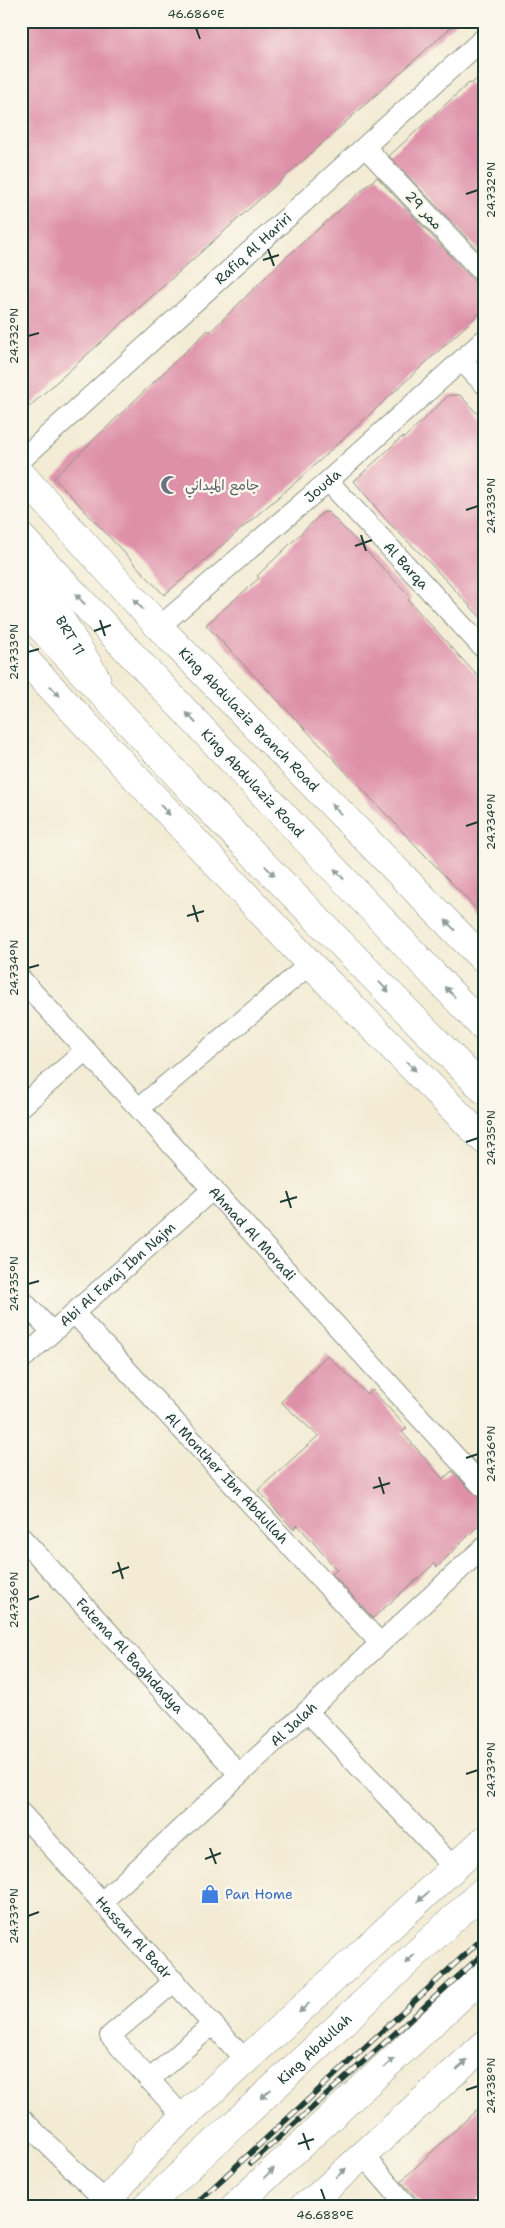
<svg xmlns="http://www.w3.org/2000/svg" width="505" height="2228" font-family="'Shantell Sans','Playpen Sans Arabic',sans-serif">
<rect width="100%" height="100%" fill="#fbf7ec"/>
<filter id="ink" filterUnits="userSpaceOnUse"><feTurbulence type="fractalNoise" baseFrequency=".02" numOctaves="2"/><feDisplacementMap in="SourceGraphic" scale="10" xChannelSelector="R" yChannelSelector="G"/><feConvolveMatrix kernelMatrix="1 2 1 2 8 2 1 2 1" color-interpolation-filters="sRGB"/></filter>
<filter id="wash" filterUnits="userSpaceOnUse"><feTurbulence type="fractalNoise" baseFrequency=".0096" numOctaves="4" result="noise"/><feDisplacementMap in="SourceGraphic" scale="20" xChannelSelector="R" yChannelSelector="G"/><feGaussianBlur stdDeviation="1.12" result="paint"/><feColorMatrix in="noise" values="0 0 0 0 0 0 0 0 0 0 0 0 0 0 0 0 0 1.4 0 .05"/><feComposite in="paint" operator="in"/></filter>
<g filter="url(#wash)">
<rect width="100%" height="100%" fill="#f3ebd4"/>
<g id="blocks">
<path fill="#de90a9" d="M21,21h437l-437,393z
M484,73v183l-95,-100 80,-73 2,1z
M377,177l98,105 9,4v23l-180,166 -140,120 -110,-117 154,-148 2,2 72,-71z
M449,395h11l24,26v200l-58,-62 -38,-37 -34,-41 48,-44 2,1z
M328,512l83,85 -3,3 76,83v234l-278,-292 53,-47 -2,-2 65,-63z
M327,1355l40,39 5,-4 35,38 -5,4 41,47 9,-8 32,32v17l-47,47 -3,-3 -61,54 -41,-44 5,-4 -39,-45 -5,4 -35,-39 60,-54 -37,-34z
M484,2103v91l-14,13h-45l-24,-26z"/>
</g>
</g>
<g filter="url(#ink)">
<use href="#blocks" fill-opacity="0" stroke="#899484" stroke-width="1"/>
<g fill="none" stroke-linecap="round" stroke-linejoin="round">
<g stroke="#899484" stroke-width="22">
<g id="street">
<path d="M365,147l119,127"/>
<path d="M462,361l22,23"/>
<path id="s1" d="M21,460l463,-422"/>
<path id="s2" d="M328,481l156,168"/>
<path id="s3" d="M159,627l169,-146 156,-141"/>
<path id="s4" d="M21,979l463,509"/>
<path d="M21,1107l65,-57"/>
<path d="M139,1108l171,-144"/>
<path d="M21,1299l31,33"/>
<path id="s5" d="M74,1313l306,330"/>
<path id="s6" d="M21,1360l192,-171"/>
<path id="s7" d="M21,1537l218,237"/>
<path d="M307,1711l147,157"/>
<path id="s8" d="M21,1813l225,248"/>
<path id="s9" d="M103,1901l381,-354"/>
<path d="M175,1981l-65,55 74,82"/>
<path d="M149,2080l64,-56"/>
<path d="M21,2118l78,77"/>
<path d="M362,2154l46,53"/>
</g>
</g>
<g stroke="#899484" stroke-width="29">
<g id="secondary">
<path id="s10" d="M21,474l138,153 325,333"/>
<path id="s11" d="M21,574l40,46 35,58"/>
<path d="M21,655l289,309 174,176"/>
<path d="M145,2153l339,-313"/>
<path d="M306,2207l178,-162"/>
</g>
</g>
<g stroke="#899484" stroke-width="29">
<g id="primary">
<path id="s12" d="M21,537l463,491"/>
<path d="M21,606l177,191 286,293"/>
</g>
</g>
<g stroke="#899484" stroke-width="29">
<g id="highway">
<path d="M102,2207l61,-71"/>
<path id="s13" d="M146,2207l338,-317"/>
<path d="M234,2207l250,-232"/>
<path d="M303,2207l11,-8"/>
</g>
</g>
<use href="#street" stroke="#fff" stroke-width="20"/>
<use href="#secondary" stroke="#fff" stroke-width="28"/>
<use href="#primary" stroke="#fff" stroke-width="28"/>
<use href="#highway" stroke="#fff" stroke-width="28"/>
<g stroke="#1f3d34" stroke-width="5.5">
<path id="rail" d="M251,2163l233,-210
M192,2207l292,-270"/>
</g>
<use href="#rail" stroke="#fbf7ec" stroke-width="4" stroke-dasharray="11" stroke-linecap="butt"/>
</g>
<defs><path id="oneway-solid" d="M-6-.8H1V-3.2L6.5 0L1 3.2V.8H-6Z" transform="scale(1.25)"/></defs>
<g fill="#8f9e9a">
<use href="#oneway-solid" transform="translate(80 599) rotate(-133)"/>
<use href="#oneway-solid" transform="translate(138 604) rotate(-132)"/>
<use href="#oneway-solid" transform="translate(55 691) rotate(47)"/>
<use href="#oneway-solid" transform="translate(191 718) rotate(-133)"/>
<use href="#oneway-solid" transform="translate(336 809) rotate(-134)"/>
<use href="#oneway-solid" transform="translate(165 810) rotate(47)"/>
<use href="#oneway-solid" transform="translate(270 871) rotate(46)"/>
<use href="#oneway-solid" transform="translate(339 874) rotate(-133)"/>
<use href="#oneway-solid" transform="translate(450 925) rotate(-134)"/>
<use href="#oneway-solid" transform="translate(384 987) rotate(46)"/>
<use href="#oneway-solid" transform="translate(450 992) rotate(-133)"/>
<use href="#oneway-solid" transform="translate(411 1066) rotate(46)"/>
<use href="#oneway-solid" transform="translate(423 1897) rotate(137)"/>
<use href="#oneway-solid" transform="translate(410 1959) rotate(137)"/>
<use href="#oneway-solid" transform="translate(304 2008) rotate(137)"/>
<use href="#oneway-solid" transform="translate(389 2063) rotate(-43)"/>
<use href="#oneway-solid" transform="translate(462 2065) rotate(-42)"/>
<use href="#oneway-solid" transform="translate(266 2094) rotate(137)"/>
<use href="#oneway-solid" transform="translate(269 2173) rotate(-43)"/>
<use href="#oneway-solid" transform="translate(341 2173) rotate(-43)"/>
</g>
</g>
<path fill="none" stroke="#1f3d34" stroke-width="2" d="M196,28l4,11M466,194l12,-4M268,249l6,17M263,260l16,-5M28,336l11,-3M466,510l12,-4M361,535l5,16M355,546l17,-6M100,620l5,16M94,631l17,-6M28,652l11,-3M466,826l12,-4M193,905l5,17M187,916l17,-5M28,968l11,-3M466,1142l12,-4M286,1191l5,17M280,1202l17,-5M28,1284l11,-3M466,1458l12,-4M379,1477l5,17M373,1488l17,-5M118,1562l5,17M112,1573l17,-6M28,1600l11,-4M466,1774l12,-4M210,1848l6,16M205,1859l16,-6M28,1916l11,-4M466,2090l12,-4M303,2133l6,17M298,2144l16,-5M321,2189l4,11"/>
<defs>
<g id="mosque-bare" transform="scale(1.5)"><path d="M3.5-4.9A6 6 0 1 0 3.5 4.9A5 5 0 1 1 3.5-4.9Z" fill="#6b7280" stroke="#fbf7ec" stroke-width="2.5" paint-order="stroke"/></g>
<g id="shop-bare" transform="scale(1.5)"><path d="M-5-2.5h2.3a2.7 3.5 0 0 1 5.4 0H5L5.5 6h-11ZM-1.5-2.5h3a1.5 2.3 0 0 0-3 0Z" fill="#3f7fe0" stroke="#fbf7ec" stroke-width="2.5" paint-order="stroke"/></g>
</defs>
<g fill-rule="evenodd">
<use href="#mosque-bare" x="170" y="485"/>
<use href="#shop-bare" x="210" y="1894"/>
</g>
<g text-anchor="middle" stroke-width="5" stroke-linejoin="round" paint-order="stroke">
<g font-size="14" fill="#1f3d34" stroke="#fbf7ec">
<text transform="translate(424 210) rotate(47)" y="5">ممر 29</text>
<text dy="5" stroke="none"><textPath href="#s1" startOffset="314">Rafiq Al Hariri</textPath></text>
<text dy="5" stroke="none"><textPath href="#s3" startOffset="216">Jouda</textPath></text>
<text dy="5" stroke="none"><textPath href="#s2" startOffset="115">Al Barqa</textPath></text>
<text dy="5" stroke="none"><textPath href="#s11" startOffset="79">BRT 11</textPath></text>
<text dy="5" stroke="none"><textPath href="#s10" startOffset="335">King Abdulaziz Branch Road</textPath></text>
<text dy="5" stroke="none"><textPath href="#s12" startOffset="338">King Abdulaziz Road</textPath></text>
<text dy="5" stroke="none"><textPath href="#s4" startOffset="344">Ahmad Al Moradi</textPath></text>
<text dy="5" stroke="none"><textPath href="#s6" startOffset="129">Abi Al Faraj Ibn Najm</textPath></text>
<text dy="5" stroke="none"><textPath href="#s5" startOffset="225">Al Monther Ibn Abdullah</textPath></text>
<text dy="5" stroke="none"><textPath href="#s7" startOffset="161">Fatema Al Baghdadya</textPath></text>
<text dy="5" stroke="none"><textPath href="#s9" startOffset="260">Al Jalah</textPath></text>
<text dy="5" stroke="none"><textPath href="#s8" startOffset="168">Hassan Al Badr</textPath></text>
<text dy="5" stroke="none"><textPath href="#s13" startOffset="231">King Abdullah</textPath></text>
</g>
<g font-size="14" fill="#5b616d" stroke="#fbf7ec" text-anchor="start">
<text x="185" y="490">جامع الميداني</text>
</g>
<g font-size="14" fill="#366cbe" stroke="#fbf7ec" text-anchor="start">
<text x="225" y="1899">Pan Home</text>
</g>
</g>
<rect width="505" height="2228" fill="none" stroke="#fbf7ec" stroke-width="55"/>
<rect x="28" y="28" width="450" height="2172" fill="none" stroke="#1f3d34" stroke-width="2"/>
<g font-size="12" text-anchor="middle" fill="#1f3d34">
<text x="196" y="18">46.686°E</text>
<text transform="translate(491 190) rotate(-90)" y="4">24.732°N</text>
<text transform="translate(14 336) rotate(-90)" y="4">24.732°N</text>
<text transform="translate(491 506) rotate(-90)" y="4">24.733°N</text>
<text transform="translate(14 652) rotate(-90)" y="4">24.733°N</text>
<text transform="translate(491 822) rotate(-90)" y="4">24.734°N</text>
<text transform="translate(14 968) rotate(-90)" y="4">24.734°N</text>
<text transform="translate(491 1138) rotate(-90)" y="4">24.735°N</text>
<text transform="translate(14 1284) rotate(-90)" y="4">24.735°N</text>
<text transform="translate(491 1454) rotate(-90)" y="4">24.736°N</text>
<text transform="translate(14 1600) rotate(-90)" y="4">24.736°N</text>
<text transform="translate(491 1770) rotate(-90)" y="4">24.737°N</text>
<text transform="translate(14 1916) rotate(-90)" y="4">24.737°N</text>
<text transform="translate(491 2086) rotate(-90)" y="4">24.738°N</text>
<text x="325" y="2219">46.688°E</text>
</g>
</svg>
